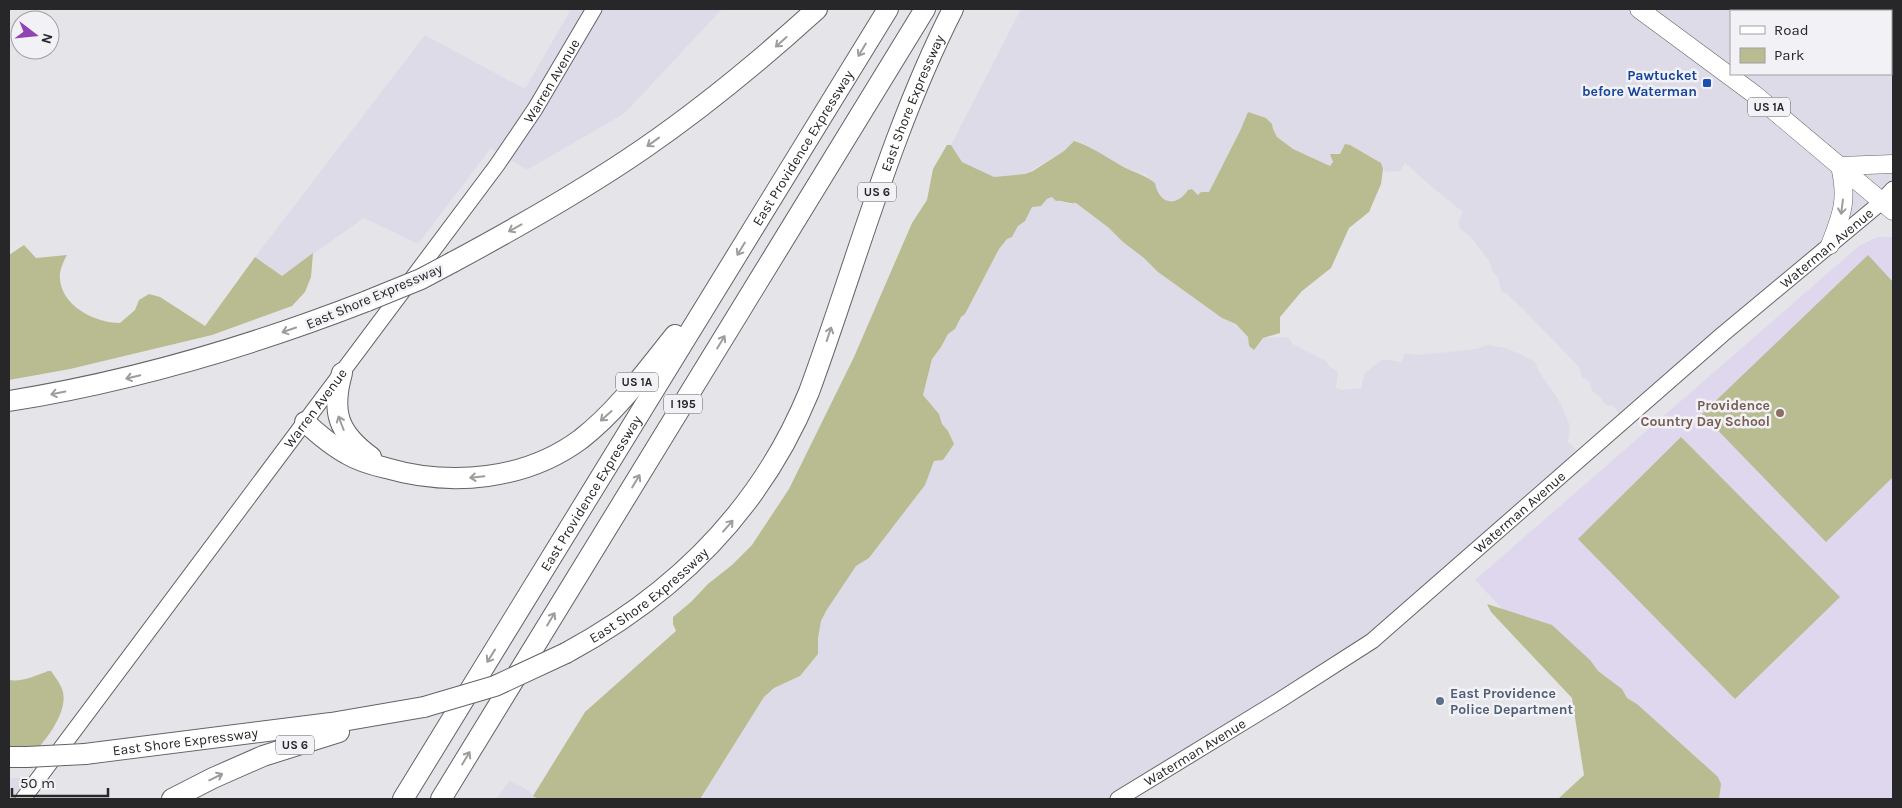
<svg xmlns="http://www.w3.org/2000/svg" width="1902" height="808" font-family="Karla,sans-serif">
<rect width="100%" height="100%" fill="#e5e4e9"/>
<path fill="#dedbe8" d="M571,9h151l-97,104 -98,57 -36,-22 -73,96 -54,-26 -82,58 -27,-19 170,-222 100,54z
M1021,9h866l4,2h-160v63h160v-63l2,2v187l-271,217 -10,-12 -4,1 -4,-3 -5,-7 -7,-5 -2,-9 -8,-5 -3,-10 -57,-59 -15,-14 -6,-3 -3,-14 -5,-5 -4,-11 -19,-25 -10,-7 -2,-6 5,-11 -30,-24 -28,-25 -5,8 -14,1 -3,-4 -47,-15 -6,1 3,8 -3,4 -37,-17 -16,-12 -4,-8 -1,-5 -24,-12 -8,19 -31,61h-8l-3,3 -6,-6 -4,1 -5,7 -7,4h-10l-4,-3 -16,-23 -25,-9 -39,-23 -8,-2 -10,10 -39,23 -31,3 -32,-15 -11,-17z
M1052,197l16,7 8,-1 33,25 14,14 21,16 14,14 64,46 14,6 12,13 1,9 5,3 10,-11 24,-1 5,7 33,17 4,6 8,5 -2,16 7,2 19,-2v-5l3,-10 18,-14 18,3 4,-9 12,2 60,-6 10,-4 19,3 16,7 13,7 3,8 23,34 9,22 -2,16 15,14 -258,217 -209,126h-416l64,-102 10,-9 26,-12 18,-22v-16l3,-17 5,-10 30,-45 13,-8 55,-73 24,-54 -6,-7 -3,-10 -16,-19 9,-36 9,-12 7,-13 7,-5 6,-12 4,-3 34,-65 8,-10 5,-2 6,-11 7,-5 7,-14z
M37,777l-17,22h-11v-21z
M509,781l17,8 12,10h-42z"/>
<path fill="#ded7ed" d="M1878,237h15v562h-211l-207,-219 384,-334z"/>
<path fill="#b8bc90" d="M1248,112l18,6 6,6 1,5 4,8 16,12 37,17 3,-4 -3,-8h10l5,-10 5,1 31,18 2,6 -2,15 -12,28 -20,16 -18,40 -29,23 -22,26v16l-17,5 -9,12 -5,-4 -1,-9 -12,-13 -14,-6 -64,-46 -14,-14 -21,-16 -14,-14 -33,-25c-10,1 -13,-3 -20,-2l-4,-4 -5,2 -6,7 -9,1 -7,14 -7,5 -6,11 -5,2 -8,10 -34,65 -4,3 -6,12 -7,5 -7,13 -9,12 -9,36 16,19 3,10 6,7 6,13 -11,16 -9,1 -9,24 -56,73 -13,8 -30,45 -5,10 -3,17v16l-18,22 -26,12 -10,9 -64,102h-162l-5,-3 52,-84 91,-81 -3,-7v-7l18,-15 17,-18 24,-19 20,-20 37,-56 65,-132 58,-134 15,-23 6,-31 14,-24h4l11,17 32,15 31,-3 8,-3 31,-20 10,-10c16,5 31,15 46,24 12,7 24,9 35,18 4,21 21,25 33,7l4,-1 6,6 3,-3h8l31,-61z
M24,245l12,13 31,-3c-3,5 -6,12 -7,18 -3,31 34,50 60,50l15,-13 4,-10 10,-6 11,3 45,29 50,-69 27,19 31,-23 -2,24 -6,15 -13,14 -80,29 -142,34 -61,11v-125z
M1868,255l25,27v195l-67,65 -124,-128z
M1681,437l159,160 -105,102 -157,-160z
M1487,604l65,21 38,35 8,11 24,18 5,9 10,6 81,73 3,7 -2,15h-161l26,-24 -12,-77 -81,-86z
M48,671h3c4,6 10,13 12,21 4,18 -12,41 -23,54l-31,1v-67c14,2 26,-4 39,-9z"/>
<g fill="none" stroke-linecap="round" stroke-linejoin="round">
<g stroke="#646368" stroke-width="17">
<g id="secondary">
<path id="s1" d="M23,799l474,-634 38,-56 59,-100"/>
<path id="s2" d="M1118,799l162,-99 92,-59 351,-307 155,-129 15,-16"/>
</g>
</g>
<g stroke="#646368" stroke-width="19">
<path id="primary" d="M1639,9l115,85 139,117
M1830,245c12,-31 18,-45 10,-79l53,-2"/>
</g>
<g stroke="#646368" stroke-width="22">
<g id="motorway">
<path d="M453,262c65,-35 129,-71 190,-113 61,-42 119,-90 174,-140"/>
<path d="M342,373c-11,39 -4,60 29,84"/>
<path d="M9,401c125,-20 240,-54 358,-100"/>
<path d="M305,422c13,12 27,24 42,32 12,7 26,11 39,14 65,19 140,12 195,-29 37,-29 65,-68 94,-104"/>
<path id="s3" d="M566,653c111,-60 195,-144 243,-261 47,-128 82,-261 144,-383"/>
<path id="s4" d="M85,754l246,-31 93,-16"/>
<path d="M9,757h18"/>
<path d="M172,799l41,-21 50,-22 76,-24"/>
<path id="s5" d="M403,799l485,-790"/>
<path d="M441,799l484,-790"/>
</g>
</g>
<use href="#secondary" stroke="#fff" stroke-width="15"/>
<use href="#primary" stroke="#fff" stroke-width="18"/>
<use href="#motorway" stroke="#fff" stroke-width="20"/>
<g stroke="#646368" stroke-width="22" stroke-linecap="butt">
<path id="motorway-bridge" d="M367,301l54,-22 32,-17
M424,707l71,-21 71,-33
M27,757l58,-3"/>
</g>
<use href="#motorway-bridge" stroke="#fff" stroke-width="20"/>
</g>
<defs><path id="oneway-shaft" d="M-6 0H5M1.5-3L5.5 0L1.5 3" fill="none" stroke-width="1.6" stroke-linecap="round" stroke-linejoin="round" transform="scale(1.25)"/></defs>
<g stroke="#9e9d9e">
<use href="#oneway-shaft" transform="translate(781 42) rotate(138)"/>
<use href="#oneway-shaft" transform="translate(862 50) rotate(121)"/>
<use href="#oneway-shaft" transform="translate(653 142) rotate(144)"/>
<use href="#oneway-shaft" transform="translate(1842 207) rotate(97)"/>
<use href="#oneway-shaft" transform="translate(515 228) rotate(151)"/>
<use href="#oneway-shaft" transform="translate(741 249) rotate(121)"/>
<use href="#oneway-shaft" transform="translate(289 330) rotate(161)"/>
<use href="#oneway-shaft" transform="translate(829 334) rotate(-72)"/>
<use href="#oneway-shaft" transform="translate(721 342) rotate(-59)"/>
<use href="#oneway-shaft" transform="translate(133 377) rotate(167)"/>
<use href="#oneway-shaft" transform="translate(58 393) rotate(169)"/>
<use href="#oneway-shaft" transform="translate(606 416) rotate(138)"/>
<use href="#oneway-shaft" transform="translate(341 423) rotate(-111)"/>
<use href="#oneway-shaft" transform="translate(477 477) rotate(174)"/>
<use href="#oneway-shaft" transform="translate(636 481) rotate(-59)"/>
<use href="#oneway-shaft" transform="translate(728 526) rotate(-49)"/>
<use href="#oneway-shaft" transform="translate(551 619) rotate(-59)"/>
<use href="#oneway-shaft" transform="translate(491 656) rotate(122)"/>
<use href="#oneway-shaft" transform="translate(466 758) rotate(-59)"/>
<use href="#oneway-shaft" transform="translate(216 777) rotate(-26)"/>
</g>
<rect fill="#1a4fb4" stroke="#f2f1f6" stroke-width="2" x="1702" y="78" width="10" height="10" rx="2.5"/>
<circle fill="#8d6e63" stroke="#f2f1f6" stroke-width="2" cx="1780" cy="413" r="5"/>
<circle fill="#5c6f8a" stroke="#f2f1f6" stroke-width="2" cx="1440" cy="701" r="5"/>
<g text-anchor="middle" stroke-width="5" stroke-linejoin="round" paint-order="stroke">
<g fill="#f2f1f6" stroke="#646366" stroke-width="1">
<rect x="1748" y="97.5" width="42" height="19" rx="4"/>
<rect x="858" y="182.5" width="38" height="19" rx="4"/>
<rect x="616" y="372.5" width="42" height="19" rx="4"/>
<rect x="664" y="394.5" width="38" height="19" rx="4"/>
<rect x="276" y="735.5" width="38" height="19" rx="4"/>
</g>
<g font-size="12" font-weight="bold" fill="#272628">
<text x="1769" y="111">US 1A</text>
<text x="877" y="196">US 6</text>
<text x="637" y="386">US 1A</text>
<text x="683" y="408">I 195</text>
<text x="295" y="749">US 6</text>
</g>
<g font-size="14" font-weight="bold" fill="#164399" stroke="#f2f1f6" text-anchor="end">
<text x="1697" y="80">Pawtucket<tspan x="1697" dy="16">before Waterman</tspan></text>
</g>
<g font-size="14" fill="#272628" stroke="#f2f1f6">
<text dy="5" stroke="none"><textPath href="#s1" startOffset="892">Warren Avenue</textPath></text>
<text dy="5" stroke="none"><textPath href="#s3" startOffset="671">East Shore Expressway</textPath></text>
<text dy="5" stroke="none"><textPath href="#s5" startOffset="764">East Providence Expressway</textPath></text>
<text dy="5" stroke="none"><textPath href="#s2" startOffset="900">Waterman Avenue</textPath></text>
<text transform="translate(374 296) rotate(-23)" y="5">East Shore Expressway</text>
<text dy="5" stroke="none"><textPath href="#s1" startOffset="488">Warren Avenue</textPath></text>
<text dy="5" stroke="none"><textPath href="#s5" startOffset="359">East Providence Expressway</textPath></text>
<text dy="5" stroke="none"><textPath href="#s2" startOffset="495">Waterman Avenue</textPath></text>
<text dy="5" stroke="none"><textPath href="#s3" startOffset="101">East Shore Expressway</textPath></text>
<text dy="5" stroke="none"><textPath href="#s4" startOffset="101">East Shore Expressway</textPath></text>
<text dy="5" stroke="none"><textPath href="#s2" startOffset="90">Waterman Avenue</textPath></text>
</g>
<g font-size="14" font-weight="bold" fill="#785e54" stroke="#f2f1f6" text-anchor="end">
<text x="1770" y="410">Providence<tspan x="1770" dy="16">Country Day School</tspan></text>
</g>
<g font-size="14" font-weight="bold" fill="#4e5e75" stroke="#f2f1f6" text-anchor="start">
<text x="1450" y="698">East Providence<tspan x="1450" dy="16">Police Department</tspan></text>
</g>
</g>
<rect width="1902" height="808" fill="none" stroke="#272628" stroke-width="20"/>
<rect x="1730" y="10" width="162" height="65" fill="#f2f1f6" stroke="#a1a0a4"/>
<rect x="1740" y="26" width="25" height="8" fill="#ffffff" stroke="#a1a0a4"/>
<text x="1774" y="35" font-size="15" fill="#272628">Road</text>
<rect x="1740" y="48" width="25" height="15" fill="#b8bc90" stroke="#a1a0a4"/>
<text x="1774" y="60" font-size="15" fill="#272628">Park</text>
<g transform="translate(35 35) rotate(106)"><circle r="24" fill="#f2f1f6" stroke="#a1a0a4"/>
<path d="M0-4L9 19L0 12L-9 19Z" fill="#9342b2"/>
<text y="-8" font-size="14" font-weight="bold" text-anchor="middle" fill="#272628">N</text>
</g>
<path d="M12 788v8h96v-8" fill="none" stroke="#272628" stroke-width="2.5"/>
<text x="20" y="788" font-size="15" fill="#272628" stroke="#f2f1f6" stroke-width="4" paint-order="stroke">50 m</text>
</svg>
